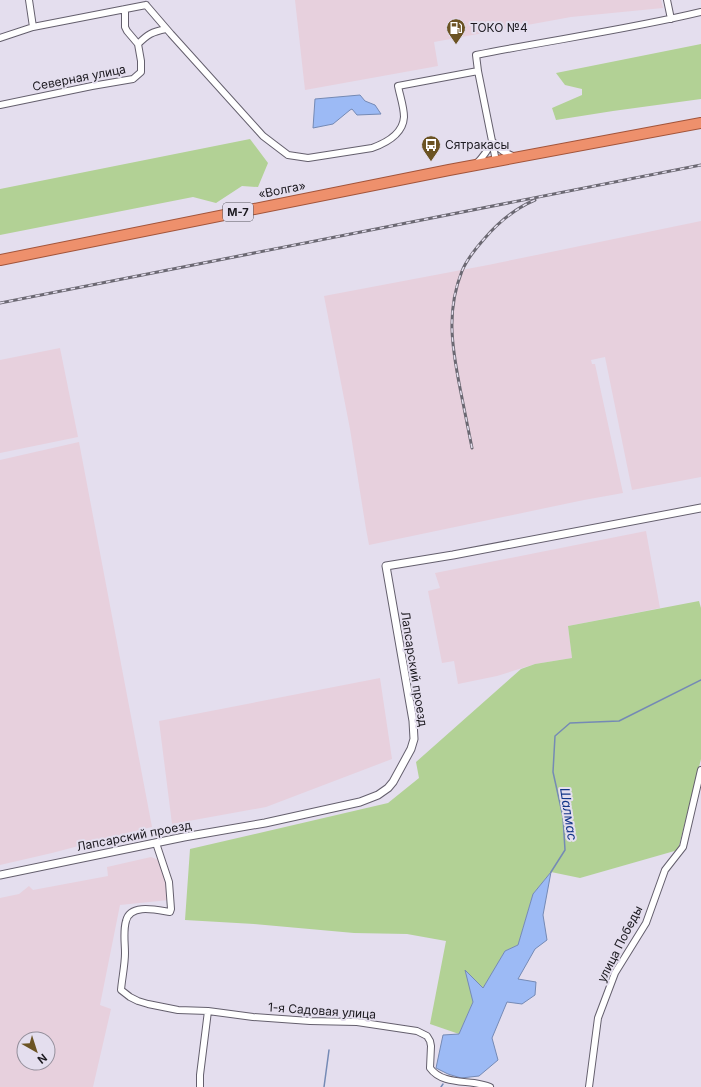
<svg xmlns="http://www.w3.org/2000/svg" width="701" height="1087" font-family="Inter,sans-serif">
<rect width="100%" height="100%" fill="#e4deee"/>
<path fill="#e7d0dd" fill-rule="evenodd" d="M295,0h366l2,8 -92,9 -137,25 4,24 -133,24z
M701,221v256l-69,13 -27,-133 -14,3 1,4h3l28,129 -39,7 -215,45 -3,-16 -16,-100 -26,-133 164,-31z
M60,348l18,89 -78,16v-93z
M79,442l73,385 -13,3 -87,23 -52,12v-405z
M646,531l14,77 -92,18 4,32 -37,6 -38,12 -39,8 -4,-23 -12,2 -14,-72 12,-3 -5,-15z
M380,678l12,81 -126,48 -94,17 -13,-103z
M151,857l8,3 1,6 3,-1 6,35 -49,5 -20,100 11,4 -18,78h-93v-189l19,-4 10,-8 4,4 75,-14 -1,-9zM24,1039h24v24h-24z"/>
<path fill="#b2d195" d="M701,44v55l-88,12 -57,9 -4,-12 30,-13v-6l-17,-4 -9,-12z
M250,139l18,24 -10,24 -16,-1 -26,17 -23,-6 -193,38v-46z
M699,601l2,7v151l-23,91 -98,28 -29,-6 -18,22 -15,51 -13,6 -22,38 -17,-18 7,31 -14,32 -29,-10 16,-83 -39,-7 -53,-1 -100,-9 -69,-4 5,-71 198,-46 31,-25 -3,-16 105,-93 14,-5 37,-6 -4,-32z"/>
<path fill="#9cbaf5" stroke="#758ab5" d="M360,95l5,6 10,4 6,9 -24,1 -5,-6 -2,1 -17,14 -20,4 2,-29z
M551,872l-8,43 4,25 -12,9 -17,30 18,3 -1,13 -13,9 -15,-2 -15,36 6,22 -19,16 -18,2 -13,-4 -12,-6 7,-33 16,-1 14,-32 -8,-32 18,18 22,-37 13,-6 15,-51z"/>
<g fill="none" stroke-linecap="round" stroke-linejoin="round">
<path stroke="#758ab5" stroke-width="1.5" d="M551,872l14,-22 -2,-33 -10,-45 2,-36 15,-13 49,-2 82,-41
M324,1087l5,-37
M441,1087l2,-3"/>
<g stroke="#645f6d" stroke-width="8">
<path id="minor" d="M29,0l4,27
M667,0l4,19
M146,5l25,29 92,102 25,19 20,3 64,-10c14,-5 31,-14 32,-31 0,-10 -4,-21 -6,-31l80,-15
M0,38l33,-11 113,-22
M138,44c10,-10 14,-12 28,-15
M0,105l92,-19 41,-7 8,-7v-11l-3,-17 -11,-13 -2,-4v-18
M493,142c6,8 13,11 22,15
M496,161l-18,-90 -2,-16c75,-15 150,-25 225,-43
M476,164c7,-7 12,-13 16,-23
M156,843l13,39 2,27 -1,3c-13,-2 -40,-9 -44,9 -3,10 -1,22 -1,32 0,12 -3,25 -4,37l9,7 8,4 10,3 30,6 30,1 45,6 57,4 47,1 60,9 10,5 3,5 1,5 -1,22c10,14 29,13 44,15 6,1 11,2 16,4
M200,1087v-12l8,-64
M589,1087l9,-69 17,-45 31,-50 19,-53 18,-23 18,-77"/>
</g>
<g stroke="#645f6d" stroke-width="9">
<path id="tertiary" d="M0,875l184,-38 81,-14 95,-21 18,-7 10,-7 5,-6 18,-33 3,-10 -1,-18 -27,-155 67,-11 248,-47"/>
</g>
<g stroke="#a2543a" stroke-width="12">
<path id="trunk" d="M0,260l449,-90 252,-47"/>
</g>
<use href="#minor" stroke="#fff" stroke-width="6"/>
<use href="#tertiary" stroke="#fff" stroke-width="7"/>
<use href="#trunk" stroke="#ee906c" stroke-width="10"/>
<g stroke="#6b6872" stroke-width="3">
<path id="rail" d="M0,303l701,-138
M472,448c-4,-20 -8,-40 -12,-60 -8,-41 -14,-77 2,-117 5,-12 14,-23 23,-33 13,-15 31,-30 50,-38"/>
</g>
<use href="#rail" stroke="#e4deee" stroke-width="1.5" stroke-dasharray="4.5" stroke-linecap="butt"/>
</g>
<defs>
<g id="fuel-pin" transform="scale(1)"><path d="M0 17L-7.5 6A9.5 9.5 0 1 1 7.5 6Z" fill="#6b5323" stroke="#e4deee"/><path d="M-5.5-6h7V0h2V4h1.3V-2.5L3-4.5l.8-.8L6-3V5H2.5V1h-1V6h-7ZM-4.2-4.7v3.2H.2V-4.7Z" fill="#fff"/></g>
<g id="bus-pin" transform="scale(1)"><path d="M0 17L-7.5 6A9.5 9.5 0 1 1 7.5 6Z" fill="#6b5323" stroke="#e4deee"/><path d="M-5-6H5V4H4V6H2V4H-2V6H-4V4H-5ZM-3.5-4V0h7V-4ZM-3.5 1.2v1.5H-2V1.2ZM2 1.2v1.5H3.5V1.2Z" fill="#fff"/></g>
</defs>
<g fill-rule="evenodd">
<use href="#fuel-pin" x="456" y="28"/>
<use href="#bus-pin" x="431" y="145"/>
</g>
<g text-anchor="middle" stroke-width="4" stroke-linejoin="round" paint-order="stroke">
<rect fill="#e4deee" stroke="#57545d" stroke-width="1" x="223" y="203" width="30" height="18" rx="3"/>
<g font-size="11" font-weight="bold" fill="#1b191f">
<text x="238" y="216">М-7</text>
</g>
<g font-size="12" fill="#1b191f" stroke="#e4deee" text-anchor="start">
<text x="470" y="32">ТОКО №4</text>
<text x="445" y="149">Сятракасы</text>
</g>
<g font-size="12" fill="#1b191f" stroke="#e4deee">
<text transform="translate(79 78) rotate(-11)" y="4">Северная улица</text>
<text transform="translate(282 190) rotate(-11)" y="4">«Волга»</text>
<text transform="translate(414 669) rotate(81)" y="4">Лапсарский проезд</text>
<text transform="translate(134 836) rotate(-11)" y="4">Лапсарский проезд</text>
<text transform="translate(620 944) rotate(-63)" y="4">улица Победы</text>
<text transform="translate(322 1011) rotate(4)" y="4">1-я Садовая улица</text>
</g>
<g font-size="13" font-style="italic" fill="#133688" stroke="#e4deee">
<text transform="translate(569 814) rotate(81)" y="5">Шалмас</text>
</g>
</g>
<g transform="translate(36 1051) rotate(141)"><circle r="19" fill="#e4deee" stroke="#948f9b"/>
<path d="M0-3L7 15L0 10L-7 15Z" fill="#6b5323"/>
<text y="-6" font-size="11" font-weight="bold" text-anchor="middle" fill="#1b191f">N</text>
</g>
</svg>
